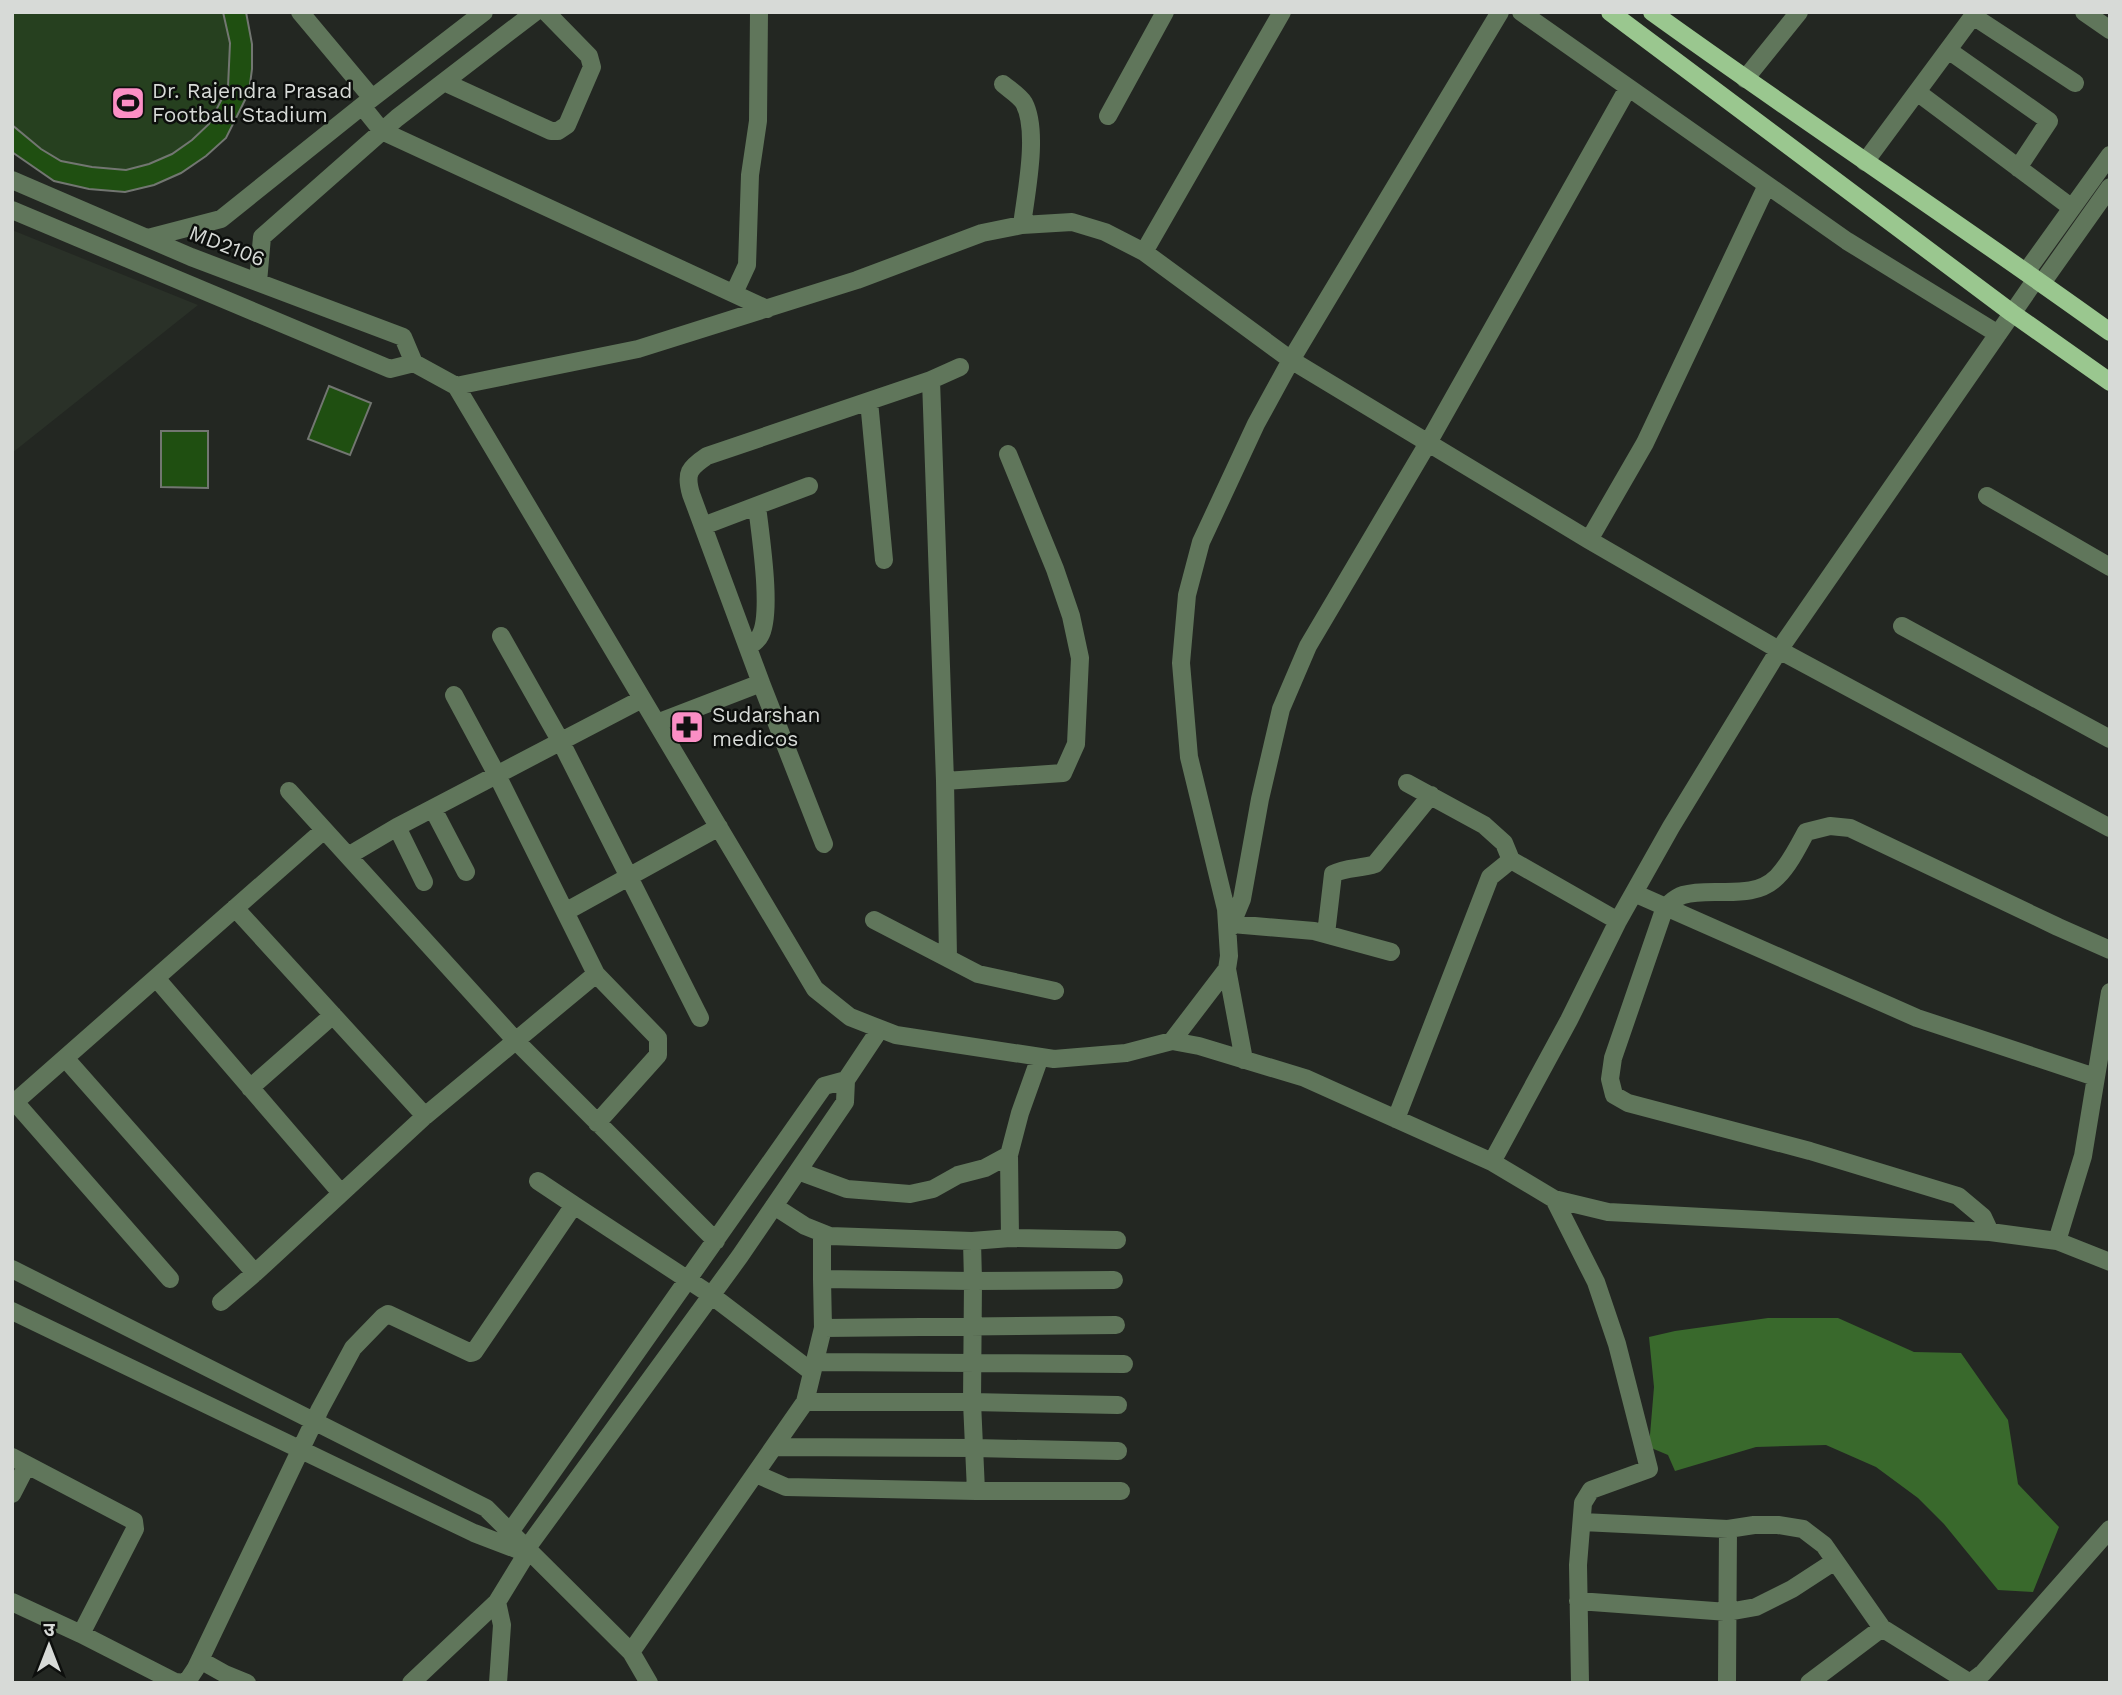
<svg xmlns="http://www.w3.org/2000/svg" width="2122" height="1695" font-family="'Work Sans','Noto Sans Devanagari',sans-serif">
<rect width="100%" height="100%" fill="#232722"/>
<path fill="#2a3128" d="M12,230l186,75 -186,148z"/>
<path fill="#26401f" d="M12,12h233l7,32v24l-3,24 -10,22 -13,24 -72,47 -29,7 -36,-3 -35,-8 -42,-29v-17l6,-5 -6,-8z"/>
<path fill="#39692c" d="M1768,1318h70l76,34 47,1 47,67 10,64 41,43 -26,65 -35,-2 -54,-66 -26,-26 -42,-31 -50,-22 -70,2 -81,24 -7,-16 -19,-8 5,-60 -5,-50 26,-6z"/>
<path fill="#1f4f11" stroke="#727671" stroke-width="2" d="M223,12h23l6,32v25l-3,23 -23,46 -20,18 -25,17 -27,12 -29,7 -36,-3 -35,-8 -42,-29v-27l29,24 20,12 31,6 34,3 23,-6 23,-10 20,-14 17,-16 19,-37 2,-44z
M329,386l42,17 -21,52 -42,-16z
M161,431h47v57l-47,-1z"/>
<g fill="none" stroke-linecap="round" stroke-linejoin="round">
<path stroke="#60765b" stroke-width="18" d="M300,12l72,86
M1521,12l326,229 151,93
M2084,12l26,18
M1973,16l102,67
M1948,50l101,71 -31,47
M1745,79l54,-67
M444,82l107,49h7l9,-6 25,-58 -3,-11 -43,-44
M1003,84c7,6 17,12 21,19 15,28 2,90 -2,122
M1917,92l155,116
M362,106l20,25 385,178
M1108,116l57,-104
M1865,162l111,-150
M12,180l179,77 212,80 11,26
M12,210l378,159 24,-6 42,23 359,603 35,28 46,18 158,24 72,-6 46,-12 27,5 106,32 187,84 62,37 54,13 382,20 67,9 53,21
M148,238l73,-19 141,-113 122,-94
M1144,252l138,-240
M2026,272l84,-117
M258,282l4,-45 135,-119 138,-106
M2042,283l68,-96
M734,293l13,-28 3,-90 8,-54 1,-109
M931,380l14,401
M456,386l182,-37 219,-69 125,-47 40,-8 50,-3 33,10 39,20 147,108 298,180 190,110 331,178
M869,401l15,159
M1987,496l123,71
M703,526l106,-40
M1589,540l56,-97 122,-258
M1902,626l208,113
M501,636l60,106 139,276
M748,647c4,-3 10,-6 12,-11 13,-22 0,-103 -3,-130
M761,683l63,161
M454,695l43,80 99,199 62,64v17l-61,68
M657,723l104,-40 -70,-189c-6,-21 -2,-26 16,-38l224,-76 29,-13
M1407,783l77,42 20,18 7,17 107,61
M289,791l227,250 200,200
M433,809l33,63
M397,827l27,55
M348,856l49,-29 245,-128
M1634,893l283,125 178,59
M235,908l190,208
M565,912l154,-85
M874,920l104,54 77,17
M1232,924l82,7 77,21
M1230,928l12,-29 18,-100 21,-90 27,-63 120,-203 200,-355
M1326,934l7,-60c13,-7 28,-5 42,-10l56,-69
M948,958l-3,-177 118,-8 13,-29 4,-86 -9,-42 -16,-47 -47,-115
M156,978l185,215
M1172,1041l55,-72
M65,1058l190,215 170,-157 171,-142
M1244,1060l-17,-91 2,-13 -3,-47 -37,-152 -8,-94 6,-68 14,-53 55,-118 35,-64 209,-348
M250,1088l83,-73
M1396,1119l94,-242 21,-17
M1009,1155l1,83 -38,3 1,40 141,-1
M1492,1162l77,-142 49,-99 53,-94 108,-177 257,-371
M798,1171l49,18 63,5 23,-5 25,-14 27,-7 24,-13 11,-42 20,-56
M538,1181l36,24
M1554,1199l42,83 21,62 32,125 -58,21 -8,13 -5,62 2,118
M774,1206l31,20 25,10 142,5
M1990,1232l-7,-15 -25,-21 -148,-45 -182,-48 -14,-8 -4,-16 3,-21 52,-151c5,-4 11,-10 18,-12 30,-9 69,7 94,-18 12,-12 21,-30 29,-45l24,-6 20,2 208,99 52,23
M822,1233v46
M1010,1238l107,2
M2057,1241l26,-85 27,-164
M12,1269l474,239 145,144 18,31
M170,1279l-155,-177 309,-272
M221,1302l34,-29
M12,1311l462,222 55,21
M823,1328l293,-3
M815,1362l309,2
M805,1402h167l146,3
M774,1447l200,1 144,3
M12,1457l122,64 1,8 -54,105
M756,1474l30,13 190,4h145
M12,1494l15,-29
M1582,1522l146,7 -1,154
M1728,1529l26,-4h24l25,4 21,16 58,83 88,55
M510,1532l314,-446 22,-6
M527,1548l213,-292 105,-154 1,-22 34,-51
M1578,1601l150,11 28,-5 36,-18 43,-28
M12,1602l69,32 94,48 11,1 10,-15 124,-259 33,-61 30,-31 5,-3 83,39 3,-1 100,-147 137,90 101,77
M497,1602l5,23 -4,58
M631,1652l174,-250 18,-74 -1,-49 151,2 -1,121 4,89
M200,1660l25,14 22,9
M411,1683l86,-81 30,-49
M1809,1683l73,-55
M1970,1683l13,-10 127,-144"/>
<path stroke="#9ac78f" stroke-width="18" d="M1610,12l402,301 98,69
M1652,12c151,109 307,211 458,320"/>
</g>
<defs>
<g id="stadium-square" transform="scale(1.75)"><rect x="-9" y="-9" width="18" height="18" rx="4" fill="#fb8fc5" stroke="#0d0f0d"/><path d="M0-5a6.5 5 0 1 0 0 10a6.5 5 0 1 0 0-10ZM-3.5-1.8h7v3.6h-7Z" fill="#111"/></g>
<g id="pharmacy-square" transform="scale(1.75)"><rect x="-9" y="-9" width="18" height="18" rx="4" fill="#fb8fc5" stroke="#0d0f0d"/><path d="M-2-6h4v4h4v4h-4v4h-4v-4h-4v-4h4Z" fill="#111"/></g>
</defs>
<g fill-rule="evenodd">
<use href="#stadium-square" x="128" y="103"/>
<use href="#pharmacy-square" x="687" y="727"/>
</g>
<g text-anchor="middle" stroke-width="5" stroke-linejoin="round" paint-order="stroke">
<g font-size="21" fill="#d7dad7" stroke="#0d0f0d" text-anchor="start">
<text x="152" y="98">Dr. Rajendra Prasad<tspan x="152" dy="24">Football Stadium</tspan></text>
<text x="712" y="722">Sudarshan<tspan x="712" dy="24">medicos</tspan></text>
</g>
<g font-size="21" fill="#d7dad7" stroke="#0d0f0d">
<text transform="translate(227 246) rotate(21)" y="7">MD2106</text>
</g>
</g>
<rect width="2122" height="1695" fill="none" stroke="#d7dad7" stroke-width="28"/>
<g transform="translate(49 1646)" stroke="#0d0f0d" stroke-width="5" paint-order="stroke">
<path d="M0-5L12 26L0 18L-12 26Z" fill="#d7dad7"/>
<text y="-10" font-size="19" font-weight="bold" text-anchor="middle" fill="#d7dad7">उ</text>
</g>
</svg>
